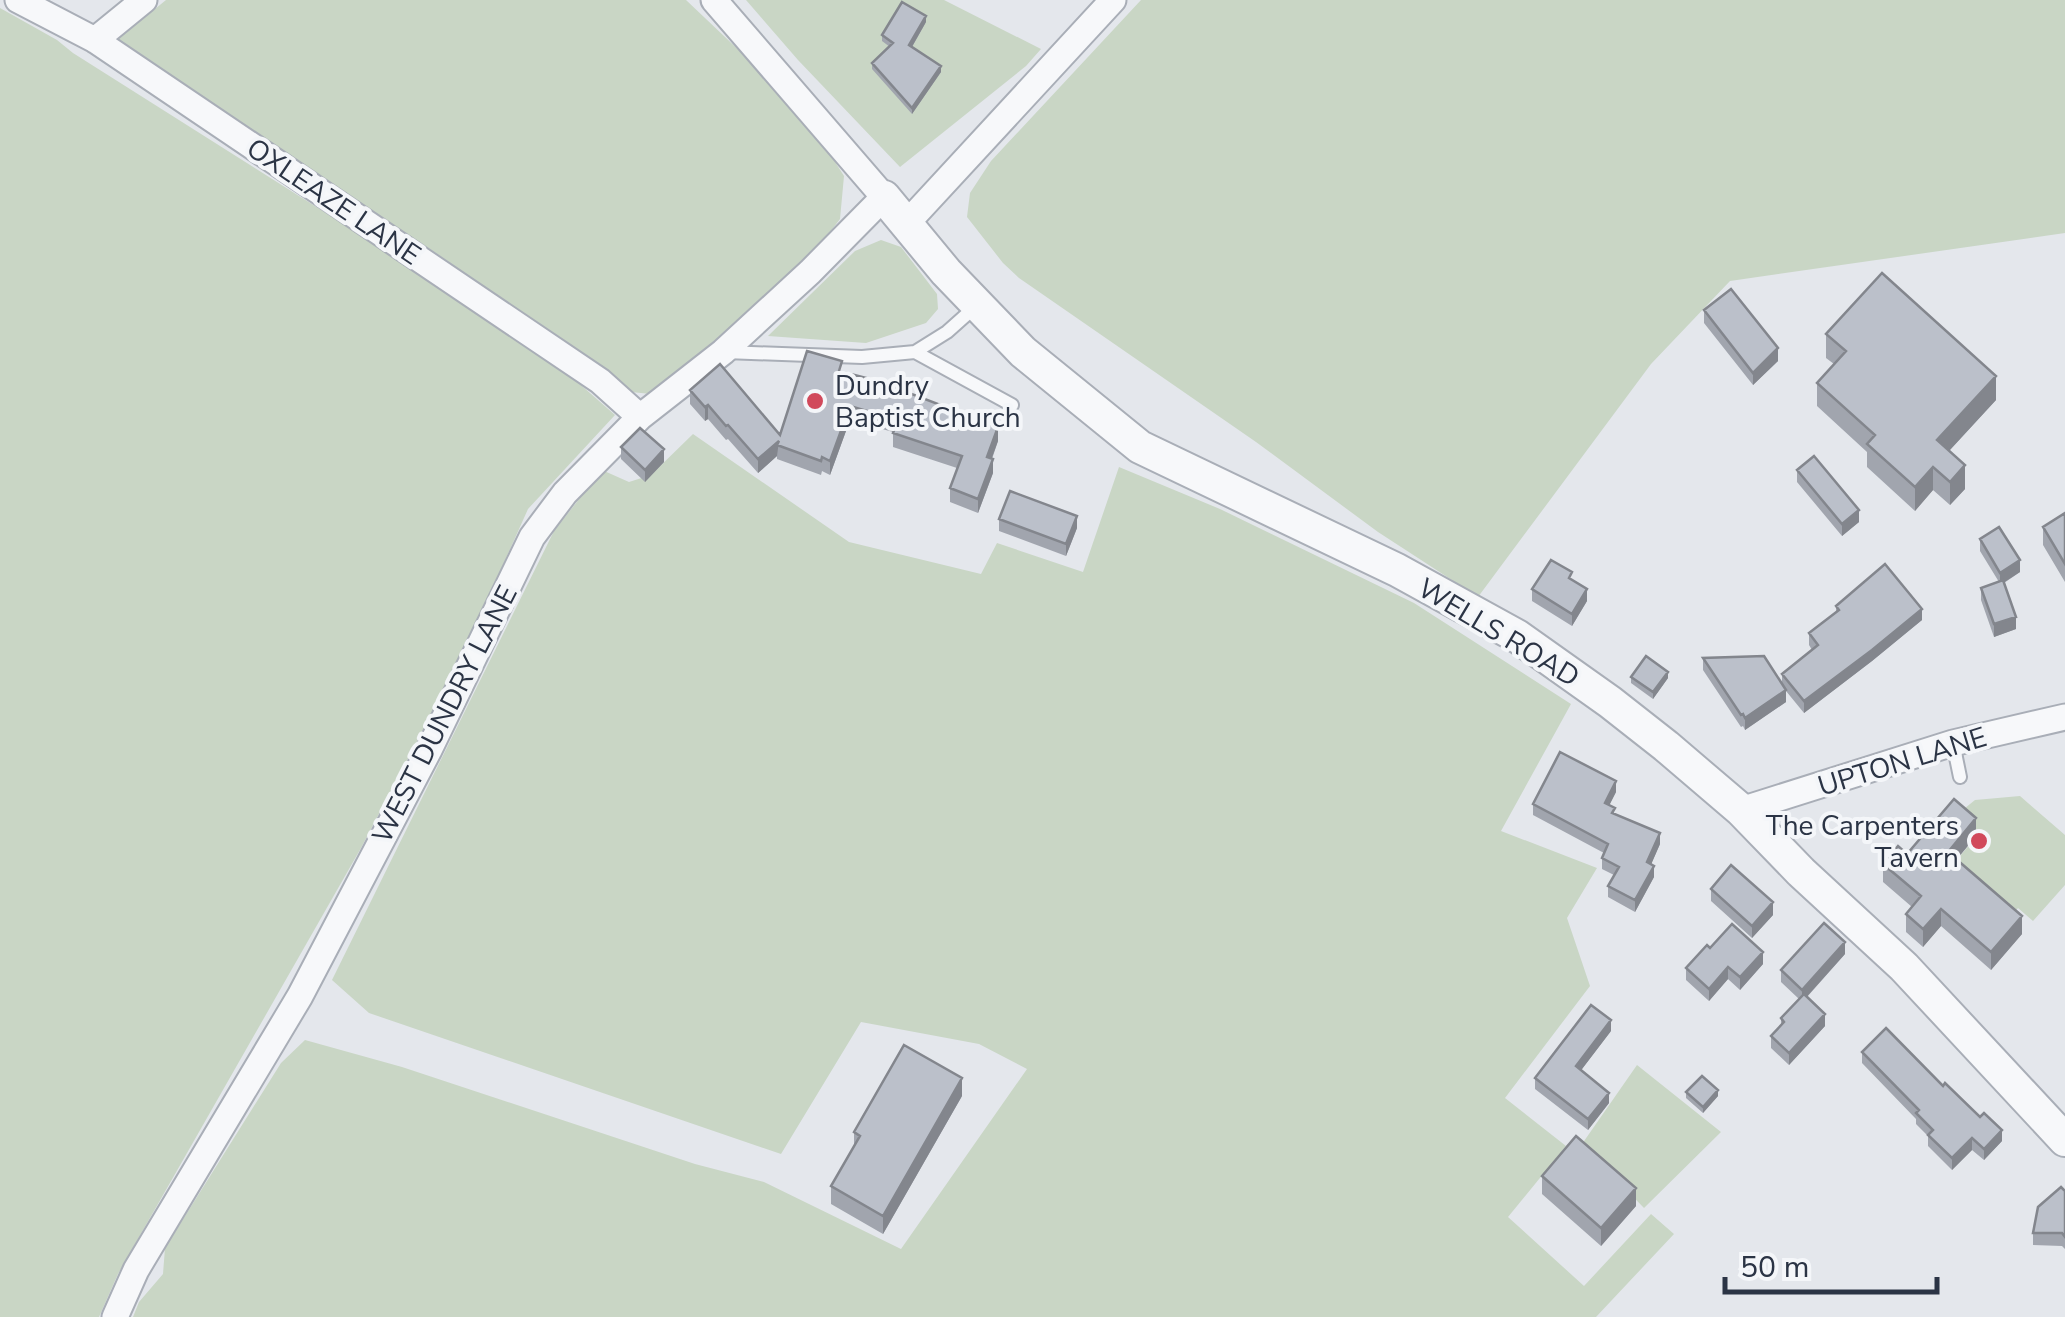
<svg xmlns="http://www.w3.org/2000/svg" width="2065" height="1317" font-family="'Nunito Sans',sans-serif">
<rect width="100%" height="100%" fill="#e4e7ec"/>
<path fill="#c9d6c5" d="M166,0h520l97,92 40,51 21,33 -4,43 -39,51 -150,124 -20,-2 -182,-130 -332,-222z
M746,0h198l97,49 -15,17 -126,101 -102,-107z
M1141,0h924v233l-335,48 -79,83 -173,233 -100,-65 -122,-90 -237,-164 -16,-15 -36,-46 3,-24 21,-32z
M0,8l57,32 16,13 329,208 164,111 49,43 -87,94 -64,143 -103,196 -243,426 -19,43h-99z
M881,240l20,7 36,47 1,15 -12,14 -60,20 -98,-7 87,-85z
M693,434l156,108 132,32 16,-31 86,29 36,-105 101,42 194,94 157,101 -70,127 96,37 -30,50 23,68 -85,112 61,48 -58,71 76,69 67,-72 23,20 -78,83h-1463l6,-15 24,-28 2,-26 116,-185 24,-23 97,27 293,97 69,18 137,67 126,-180 -48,-25 -118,-22 -80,132 -412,-141 -37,-33 222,-449 48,-61 27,12 22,-7z
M2020,796l45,39v50l-32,36 -15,-13 -11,13 -59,-51 28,-33 -22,-20 21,-17z
M1637,1065l84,67 -77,76 -62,-64z"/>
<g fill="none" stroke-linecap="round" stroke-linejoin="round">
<g stroke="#a9aeb7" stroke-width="16">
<path id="service" d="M725,352l137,5 53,-5 32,-20 28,-25
M915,352l97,53
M1953,743l7,34"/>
</g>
<g stroke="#a9aeb7" stroke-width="29">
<path id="minor" d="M18,0l77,40 505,341 40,36
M95,40l49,-40
M907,223l206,-223
M1741,810l212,-67 112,-26
M115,1317l21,-47 164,-274 129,-246 103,-213 33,-44 75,-76 83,-65 87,-80 74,-75 -170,-197"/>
</g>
<g stroke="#a9aeb7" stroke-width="36">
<path id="tertiary" d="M884,197l62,75 77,80 117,95 257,123 120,66 93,66 56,44 75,64 60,62 103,95 161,173"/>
</g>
<use href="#service" stroke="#f7f8fa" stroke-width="12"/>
<use href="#minor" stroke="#f7f8fa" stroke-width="25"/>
<use href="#tertiary" stroke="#f7f8fa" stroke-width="32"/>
</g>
<path fill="#a1a5ae" d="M926,22l-14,25 29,25 -29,42 -40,-45v-6l18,-16 -8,-6v-6z
M1704,310l74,51 -25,24 -49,-62z
M1826,334l170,66 -47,51 16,38 -15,16 -17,-15 -18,21 -48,-44v-15l-50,-46v-23l17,-19 -8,-6z
M842,372l59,19 97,50 -6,18 1,14 -15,40 -28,-11v-14l7,-20 -64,-21v-15l-43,-12 -20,55 -8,-4 -1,4 -44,-16v-3l-19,17 -30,-34 -2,1 -18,-21 -3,2 -15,-17v-14l90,45z
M621,447l43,15 -19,20 -24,-23z
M1797,470l62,52 -17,14 -45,-54z
M2065,513v69l-22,-37v-18z
M999,519l78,9 -11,28 -67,-25z
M1980,539l40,33 -16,11 12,46 -22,8 -13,-37v-12l18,-6 -19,-31z
M1572,580l15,21 -15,25 -40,-25v-12z
M1836,606l86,14 -50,41 -68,52 -18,-22v11l-41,28 -2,-4 -2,1 -38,-57v-12l79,25v-9l30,-24 -3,-5v-12l27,-21z
M1631,677l37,1 -15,21 -22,-16z
M1616,792l-7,13 6,9 45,30 -9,20 3,13 -19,35 -27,-15v-11l6,-11 -12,-6v-11l2,-5 -71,-38v-11z
M1976,836l-20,24 66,74 -31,36 -50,-44 -18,21 -17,-15v-18l6,-7 -29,-25v-18l24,-10z
M1711,889l62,26 -21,23 -41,-37z
M1710,948l53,16 -23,26 -12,-11 -19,22 -23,-21v-12z
M1845,954l-38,43 18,29 -36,39 -18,-17v-12l10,-11v-7l18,-19 -18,-17v-12z
M1611,1031l-30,39 28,33 -21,27 -53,-41v-11z
M1862,1052l81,34 59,55 -18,19 -12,-10 -20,20 -24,-24v-10l-12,-12v-5l-54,-56z
M1686,1092l32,4 -15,17 -17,-15z
M962,1096l-79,138 -52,-30v-18l23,-39v-15z
M1542,1176l94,30 -35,40 -59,-52z
M2065,1191v58l-3,-3 -29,-1v-12z"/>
<path fill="#83868d" d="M926,16v6l-17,30v-7z
M941,66v6l-29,42v-6z
M1778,348v13l-25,24v-12z
M1996,376v24l-59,64v-24z
M708,405v14l-3,2v-14z
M850,406v14l-20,55v-14z
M998,427v14l-11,30v-14z
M779,441l-2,15 -19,17v-14z
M664,449v13l-19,20v-12z
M993,459v14l-15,40v-14z
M1965,465v24l-15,16v-23z
M1933,467v23l-18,21v-24z
M1859,510v12l-17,14v-12z
M1077,516v12l-11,28v-12z
M2020,560v12l-20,13v-12z
M1587,589v12l-15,25v-12z
M1922,609v11l-50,41 -68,52v-12z
M2016,617v12l-22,8v-13z
M1668,672v6l-15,21v-7z
M1786,690v12l-41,28v-12z
M1616,781v11l-11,22v-11z
M1976,818v18l-28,34v-18z
M1660,833v11l-13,30v-12z
M1654,866v11l-19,35v-12z
M1773,902v13l-21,23v-12z
M1941,909v17l-18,21v-18z
M2022,916v18l-31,36v-18z
M1845,942v12l-43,48v-12z
M1763,952v12l-23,26v-13z
M1728,967v12l-19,22v-12z
M1825,1014v12l-36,39v-12z
M1611,1020v11l-35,46v-11z
M962,1078v18l-79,138v-18z
M1718,1090v6l-15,17v-6z
M1609,1093v10l-21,27v-11z
M2002,1130v11l-18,19v-11z
M1972,1138v12l-20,20v-12z
M1636,1188v18l-35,40v-18z"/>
<path fill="#bbc0ca" stroke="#83868d" stroke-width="2.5" d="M902,2l24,14 -17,29 32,21 -29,42 -40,-45 21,-20 -11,-8z
M1882,273l114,103 -59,64 28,25 -15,17 -17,-15 -18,20 -48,-43 8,-9 -58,-52 29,-32 -20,-17z
M1731,289l47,59 -25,25 -49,-63z
M807,351l35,10 -3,10 62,16v3l97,37 -11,30 6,2 -15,40 -28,-11 12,-32 -69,-23 5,-13 -48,-14 -20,55 -8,-4 -1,4 -44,-16 2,-4 -21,18 -30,-34 -2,1 -18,-21 -3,2 -15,-17 30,-26 60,71z
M640,428l24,21 -19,21 -24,-23z
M1814,456l45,54 -17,14 -45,-54z
M1010,491l67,25 -11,28 -67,-25z
M2065,513v51l-22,-37z
M1999,527l21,33 -20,13 -20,-34z
M1551,560l21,12 -3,6 18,11 -15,25 -40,-25z
M1885,564l37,45 -50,41 -68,51 -22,-27 36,-29 -9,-12 30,-23 -3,-4z
M2003,580l13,37 -22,7 -13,-36z
M1646,656l22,16 -15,20 -22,-15z
M1764,656l22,34 -41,28 -2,-4 -2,1 -38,-57z
M1560,752l56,29 -11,22 10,5 -3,5 48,20 -13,29 7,4 -19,34 -27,-14 11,-19 -17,-9 6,-14 -75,-40z
M1954,799l22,19 -28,34 74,64 -31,36 -50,-43 -18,20 -17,-15 15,-18 -38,-32 15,-18 9,8z
M1731,865l42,37 -21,24 -41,-37z
M1824,923l21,19 -43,48 -21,-20z
M1732,924l31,28 -23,25 -12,-10 -19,22 -23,-21 21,-23 3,3z
M1804,994l21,20 -36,39 -18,-17 13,-14 -3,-4z
M1591,1005l20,15 -35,46 33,27 -21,26 -53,-41z
M1886,1028l57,58 2,-3 35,34 4,-4 18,17 -18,19 -12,-11 -20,20 -24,-23 5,-5 -17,-17 3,-3 -57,-58z
M904,1045l58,33 -79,138 -52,-30 29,-50 -6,-4z
M1702,1076l16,14 -15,17 -17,-15z
M1576,1136l60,52 -35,40 -59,-52z
M2061,1187l4,4v46l-3,-4h-29l5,-26z"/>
<g fill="#d1495b" stroke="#f4f6f9" stroke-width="4">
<circle cx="815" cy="401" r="10"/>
<circle cx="1979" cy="841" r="10"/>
</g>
<g text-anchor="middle" stroke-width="8" stroke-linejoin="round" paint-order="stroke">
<g font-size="28" fill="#2b3445" stroke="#f4f6f9">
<text transform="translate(334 201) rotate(34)" y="10">OXLEAZE LANE</text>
<text transform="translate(1499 632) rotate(31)" y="10">WELLS ROAD</text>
<text transform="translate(444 714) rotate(-63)" y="10">WEST DUNDRY LANE</text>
<text transform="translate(1902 761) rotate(-17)" y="10">UPTON LANE</text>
</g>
<g font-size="28" fill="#2b3445" stroke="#f4f6f9" text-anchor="start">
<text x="835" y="395">Dundry<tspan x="835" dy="32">Baptist Church</tspan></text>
<text x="1959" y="835" text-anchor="end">The Carpenters<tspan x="1959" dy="32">Tavern</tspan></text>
</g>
</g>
<path d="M1725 1277v15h212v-15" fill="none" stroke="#2b3445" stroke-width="5"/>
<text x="1740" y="1277" font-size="30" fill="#2b3445" stroke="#f4f6f9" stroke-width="8" paint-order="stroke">50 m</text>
</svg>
